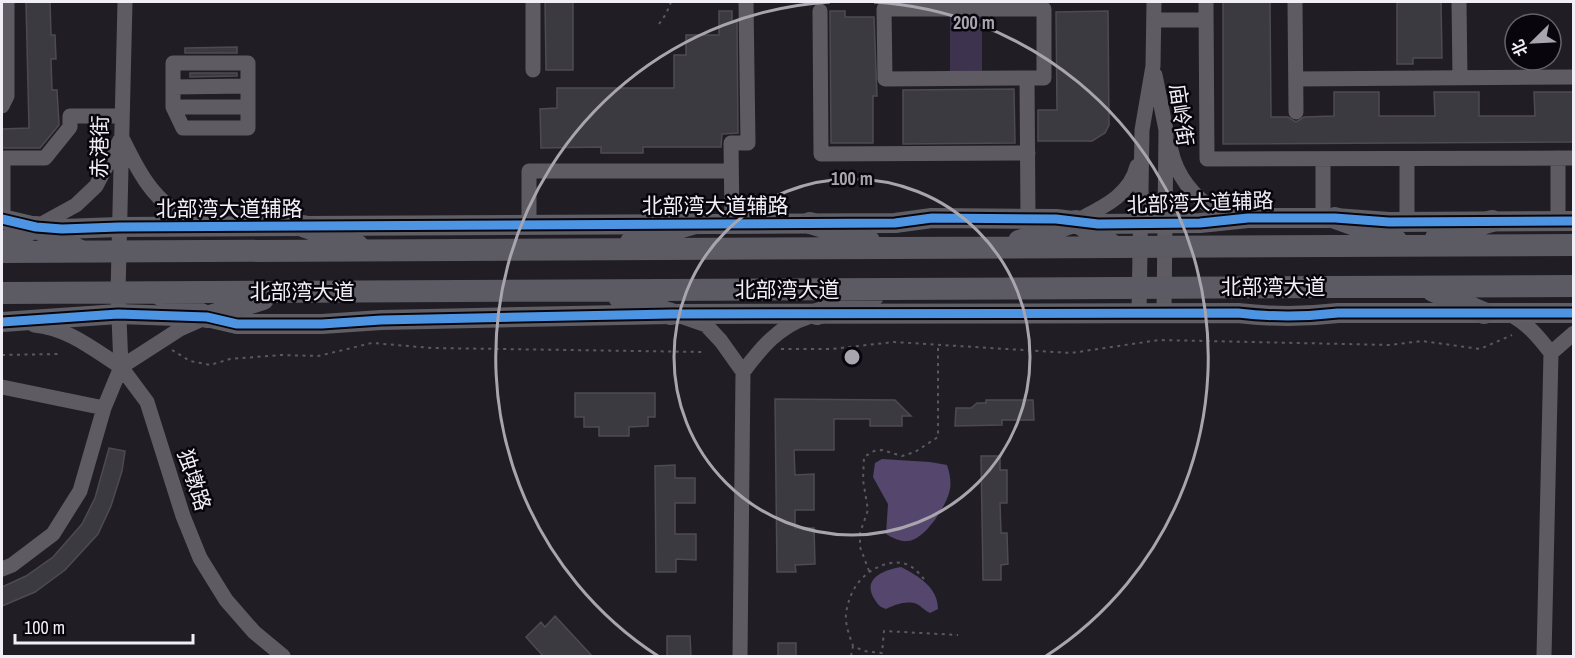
<svg xmlns="http://www.w3.org/2000/svg" width="1575" height="658" font-family="'Archivo Narrow','Noto Sans SC',sans-serif">
<rect width="100%" height="100%" fill="#201e24"/>
<path fill="#3d334e" d="M950,14h32v60h-32z"/>
<path fill="#54466c" d="M882,459l48,3 17,3c3,9 5,19 2,28 -4,15 -25,47 -41,48 -8,1 -15,-3 -22,-7l2,-30 -15,-27 2,-14z
M901,567c18,9 37,21 37,42l-8,4c-5,-2 -9,-7 -13,-9 -11,-4 -22,1 -31,5 -6,-2 -7,-3 -11,-9 -14,-21 8,-30 26,-33z"/>
<path fill="#3c3a41" stroke="#4d4b51" stroke-width="1.5" d="M26,2h24l1,33h4l1,24h-5l1,31h5l2,35 -19,23h-38v-19l27,-1z
M545,2h28v68h-27z
M1223,2h47l1,115h17l8,5 8,-5 30,-1v-24h45v24h56l-1,-24h45v24h56l-1,-24h40v50l-351,2z
M1397,2h44l1,56h-29v6h-16z
M719,11h13v11h5l1,111 -16,1 -1,13h-78v6h-42v-6l-60,1 -1,-39 17,-1v-20h117v-33h12v-20h33z
M830,11h15v6h29l3,79h-4v47h-42z
M1108,11l1,114 -4,8 -13,8h-54v-31h19l-1,-98z
M237,47v6h-52v-5z
M190,73h47v3l-47,1z
M1014,89l1,54 -112,1v-54z
M575,393h80v24h-7v9l-19,1v9h-30v-9h-15v-10h-9z
M775,399l120,1 16,16h-9v10h-32v-7h-36v31h-40l1,25 19,-1v36h-19v18h19l1,36 -20,1 1,7h-19z
M986,400h47l1,20h-32v5l-47,1 1,-18h15l6,-5h9z
M109,448l16,3 -3,20 -11,35 -13,28 -33,36 -30,22 -33,14v-19l24,-11 27,-19 29,-33 13,-26z
M981,456h19v14h7v33h-7l1,30h6l1,31 -7,1v15h-18z
M675,465v13h20v25h-20v31h21v26l-20,-1v13h-20l-1,-106z
M555,616l38,41h-49l-18,-20 15,-15 4,5z
M667,636h23l1,21h-24z
M778,643h18v14h-18z"/>
<g fill="none" stroke-linecap="round" stroke-linejoin="round">
<path stroke="#5b595f" stroke-width="2" stroke-dasharray="3 4.5" stroke-linecap="butt" d="M659,24l7,-10 5,-12
M781,349h50l63,-7 177,11 88,-13 231,5 32,-4 58,8 32,-14
M172,350l18,11 20,4 20,-6 51,-4 37,1 54,-13 60,5 272,4
M2,355l56,-1
M869,571l-9,-24v-14l8,-23 -5,-30 1,-23 10,-6 8,-1 20,6 13,-4 23,-15v-92
M924,579c-4,-4 -8,-10 -14,-13 -8,-5 -18,-4 -27,-1 -22,8 -34,26 -37,49 -1,11 4,23 7,32l11,5 18,2 2,-22 74,4
M851,656l2,-10"/>
<path stroke="#5e5c62" stroke-width="15" d="M125,2l-7,291 3,74 26,35 36,114 17,42 26,42 28,32 29,24
M533,2v68
M1206,2l1,157 367,-1
M1295,2l1,110
M1459,2l1,76
M820,11l1,143 207,-1
M1154,20h52
M1155,75l11,55 -2,183
M1027,78l-142,1 -1,-70h160v69h-17l1,141
M1296,79l278,-2
M173,87l75,-1v-23h-75v44h75v-21
M2,106l5,-10v-94
M173,107l10,21h65v-21
M123,140c19,38 35,70 79,83
M1171,150c5,24 22,48 45,60 6,3 16,4 23,6
M2,158h43l25,-31v-11h52
M3,158v61
M1558,158v63
M1323,159v59
M1407,159v63
M1076,221c25,-13 54,-25 61,-55
M732,224l-1,-81h17l-2,-141
M529,225v-54h202
M36,227l40,-22 20,-19 24,-46
M1139,313l3,-183 11,-64 1,-64
M1508,313c19,10 30,23 43,40l-7,303
M683,317l23,8 15,16 22,31 -3,284
M34,325c34,3 59,24 87,42l59,-38 25,-11
M1551,353l23,-20
M743,372c18,-24 36,-46 65,-55
M2,387l102,21
M2,569l10,-4 41,-31 27,-43 24,-83 17,-41"/>
<path stroke="#605e65" stroke-width="20" d="M2,219l34,8 26,2 57,-2 776,-4 37,-5 124,1 42,5 102,-1 48,-5h87l54,4 185,-1
M2,322l116,-8 89,3 30,7h85l59,-4 290,-6 567,-1c34,4 66,4 100,0h236"/>
<path stroke="#5c5a62" stroke-width="22" d="M1335,218l61,22
M810,223l59,18
M303,226l54,19
M1436,238l56,-17
M1019,241l57,-20 39,26
M631,242l61,-18
M2,243l34,-16 44,24
M2,252l1572,-7
M1433,291l51,22
M2,293l1572,-7
M161,295l46,22 56,-18
M619,297l52,17
M817,314l56,-18"/>
<g stroke="#08060c" stroke-width="13">
<path id="cycleway" d="M2,219l34,8 26,2 57,-2 776,-4 37,-5 124,1 42,5 102,-1 48,-5h87l54,4 185,-1
M2,322l116,-8 89,3 30,7h85l59,-4 290,-6 567,-1c34,4 66,4 100,0h236"/>
</g>
<use href="#cycleway" stroke="#4d94e3" stroke-width="9"/>
</g>
<g fill="none" stroke="#a8a5ae" stroke-width="3">
<circle cx="852" cy="357" r="178"/>
<path d="M658 656A356 356 0 0 1 830 2M874 2A356 356 0 0 1 1046 656"/>
</g>
<g text-anchor="middle" stroke-width="5" stroke-linejoin="round" paint-order="stroke">
<g font-size="21" fill="#f1eef8" stroke="#08060c">
<text transform="translate(1181 115) rotate(82)" y="7">庙岭街</text>
<text transform="translate(100 147) rotate(-89)" y="7">赤港街</text>
<text transform="translate(1200 203) rotate(-2)" y="7">北部湾大道辅路</text>
<text x="715" y="213">北部湾大道辅路</text>
<text x="229" y="216">北部湾大道辅路</text>
<text x="1273" y="294">北部湾大道</text>
<text x="787" y="297">北部湾大道</text>
<text x="302" y="299">北部湾大道</text>
<text transform="translate(194 480) rotate(72)" y="7">独墩路</text>
</g>
</g>
<circle cx="852" cy="357" r="9" fill="#a8a5ae" stroke="#08060c" stroke-width="3"/>
<g font-size="18" text-anchor="middle" font-weight="bold" fill="#a8a5ae" stroke="#08060c" stroke-width="5" stroke-linejoin="round" paint-order="stroke">
<text x="974" y="29">200 m</text>
<text x="852" y="185">100 m</text>
</g>
<rect width="1575" height="658" fill="none" stroke="#f1eef8" stroke-width="6"/>
<g transform="translate(1533 42) rotate(246)"><circle r="28" fill="#08060c" stroke="#65636a" stroke-width="1.5"/>
<path d="M0-4.5L10 22L0 15L-10 22Z" fill="#a8a5ae"/>
<text y="-9" font-size="16" font-weight="bold" text-anchor="middle" fill="#f1eef8">北</text>
</g>
<path d="M15 634v9h178v-9" fill="none" stroke="#f1eef8" stroke-width="3"/>
<text x="24" y="634" font-size="18" fill="#f1eef8" stroke="#08060c" stroke-width="4.5" paint-order="stroke">100 m</text>
</svg>
